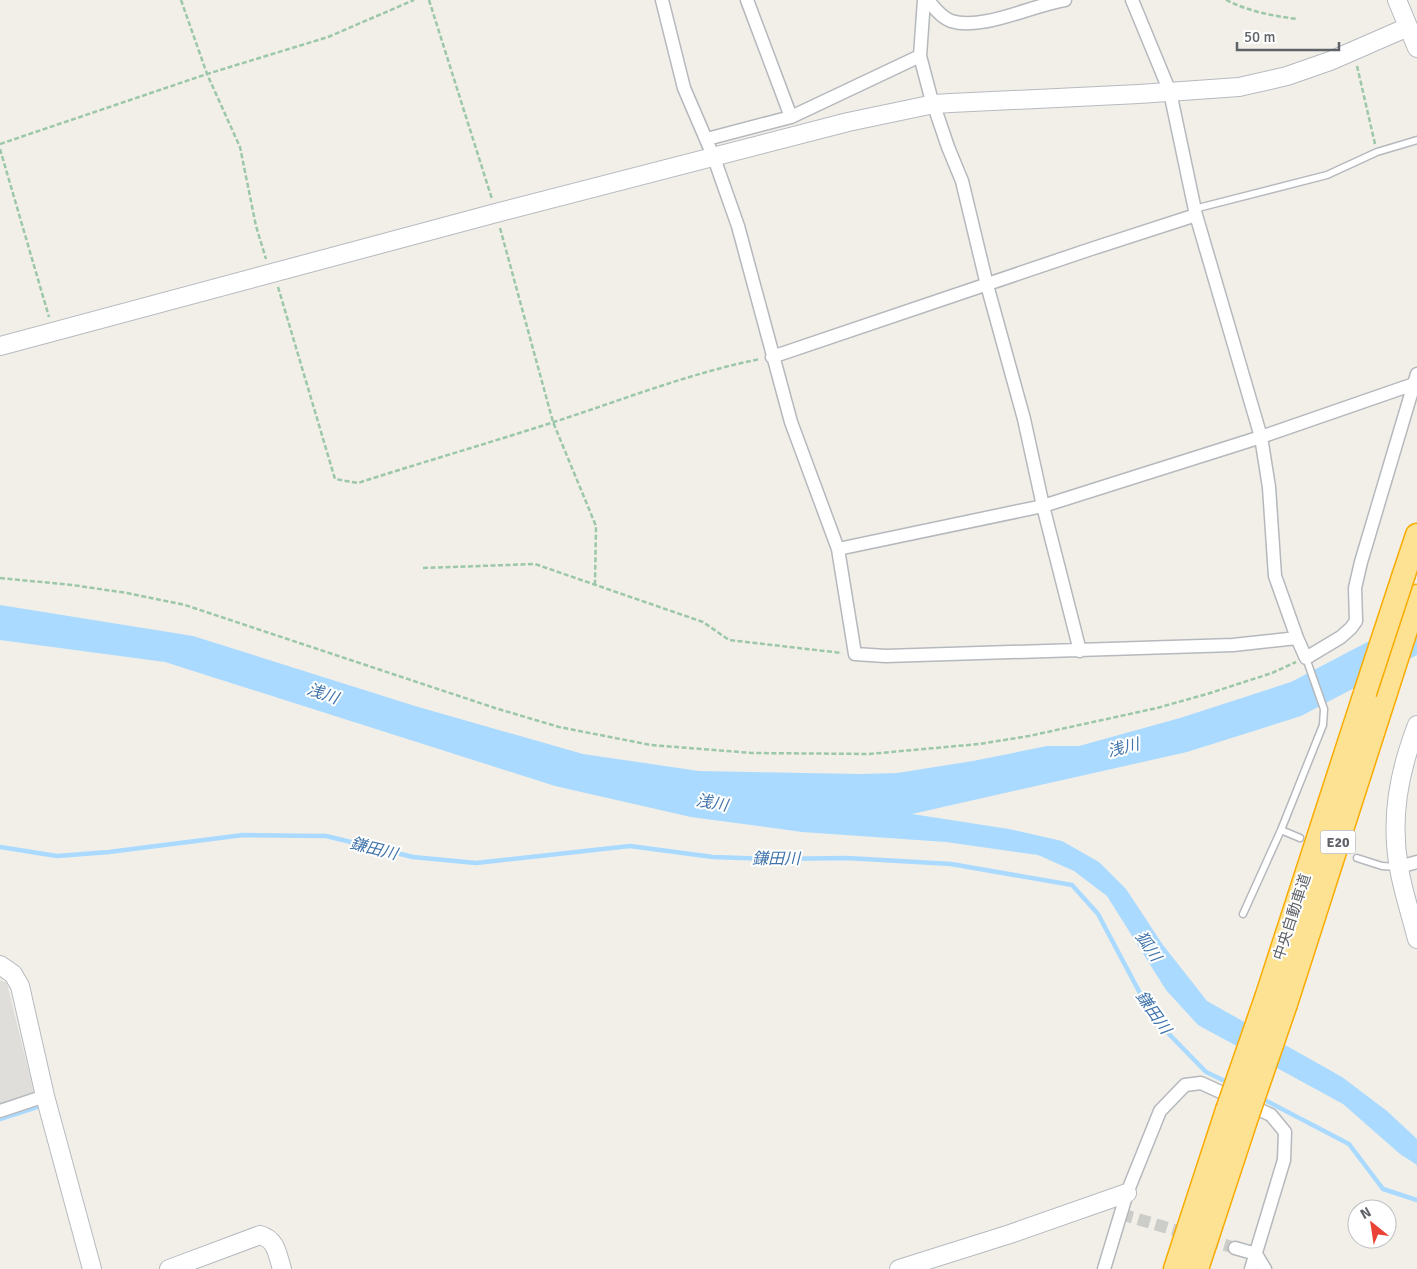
<svg xmlns="http://www.w3.org/2000/svg" width="1417" height="1269" font-family="Signika,'Noto Sans JP',sans-serif">
<rect width="100%" height="100%" fill="#f1efe8"/>
<path fill="#e0deda" d="M0,980l7,3 27,110 -34,11z"/>
<path fill="#aadaff" d="M0,605l193,31 222,70 168,48 116,17 162,3 36,-1 76,-12 74,-15h32l101,-28 111,-36 126,-66v39l-116,61 -114,36 -275,62 97,15 53,12 37,21 27,27 37,56 44,56 135,76 45,34 30,28v26l-17,-11 -57,-50 -145,-79 -32,-35 -59,-94 -33,-25 -36,-16 -92,-13 -144,-10 -111,-15 -136,-31 -390,-124 -165,-22z"/>
<g fill="none" stroke-linecap="round" stroke-linejoin="round">
<path stroke="#aadaff" stroke-width="4.5" d="M0,847l57,9 52,-4 134,-17 83,1 87,21 63,6 154,-17 83,11 58,2 76,-1 104,6 121,21 26,29 43,81 27,38 38,39 23,11
M1261,1098l88,46 34,45 34,11
M0,1119l40,-13"/>
<path stroke="#ccccc8" stroke-width="12" stroke-dasharray="12 6" stroke-linecap="butt" d="M1121,1214l114,34"/>
<g stroke="#b5b8bc" stroke-width="9">
<path id="lane" d="M1194,209l133,-34 50,-23 40,-12
M1281,830l19,8
M1357,858l25,8 15,1
M1243,914l38,-84 42,-105 1,-16 -18,-51"/>
</g>
<g stroke="#b5b8bc" stroke-width="15">
<path id="street" d="M662,0l22,88 30,70 24,68 53,196 47,127 17,105 31,2 347,-11 64,-7
M747,0l44,117
M924,0l-4,56 10,38 18,53 14,34 25,104 37,134 19,87 37,145
M928,0c6,8 13,17 23,21 32,10 81,-16 114,-21
M1132,0l38,92 26,123 65,222 8,50 6,89 22,62 9,20 35,-21 10,-9 5,-7 -1,-33 6,-26 56,-188
M707,139l84,-22 129,-61
M772,357l319,-108 105,-34
M838,549l205,-43 218,-69 153,-53
M1399,867l18,-5
M0,1111l45,-15
M1235,1248l21,6 9,15
M1104,1269l23,-76 33,-82 25,-26 16,-2 70,32 14,17 -1,28 -33,109"/>
</g>
<g stroke="#b6babf" stroke-width="20">
<path id="secondary" d="M1397,0l20,48
M0,346l496,-133 352,-91 86,-18 17,-1 188,-9 100,-7 48,-11 43,-15 78,-34
M1417,725c-18,47 -27,93 -18,143 4,24 12,47 18,71
M0,965l13,9 7,12 25,110 47,173
M169,1269l91,-34c17,5 17,19 22,34
M899,1269l111,-35 117,-41"/>
</g>
<g stroke="#f9ab00" stroke-width="25">
<path id="highway" d="M1404,574l13,-39
M1267,995l98,-302
M1286,1004l131,-408
M1175,1269l52,-159
M1197,1269l50,-152"/>
</g>
<path stroke="#9cc7a9" stroke-width="2.5" stroke-dasharray="5 2.5" stroke-linecap="butt" d="M181,0l26,74 33,73 16,79 10,33
M429,0l63,199
M1226,0c22,11 46,16 71,19
M1357,66l18,78
M0,144l207,-70 121,-37 86,-37
M0,149l49,168
M500,228l53,194 43,104 -1,58
M278,287l57,192 23,4c65,-21 131,-40 196,-61 68,-22 136,-49 206,-63
M423,568l112,-4 168,58 26,18 113,13
M0,578l72,7 55,8 58,12 310,103 64,19 92,18 101,8 117,1 110,-10 50,-8 128,-28 50,-14 65,-21 24,-11"/>
<use href="#lane" stroke="#fff" stroke-width="6"/>
<use href="#street" stroke="#fff" stroke-width="12"/>
<use href="#secondary" stroke="#fff" stroke-width="18"/>
<use href="#highway" stroke="#fde293" stroke-width="22"/>
<g stroke="#f9ab00" stroke-width="25" stroke-linecap="butt">
<path id="highway-bridge" d="M1365,693l39,-119
M1227,1110l40,-115
M1247,1117l39,-113"/>
</g>
<use href="#highway-bridge" stroke="#fde293" stroke-width="22"/>
</g>
<g text-anchor="middle" stroke-width="4" stroke-linejoin="round" paint-order="stroke">
<rect fill="#fff" stroke="#8f9295" stroke-width="1" x="1320.5" y="830.5" width="35" height="23" rx="4"/>
<g font-size="14" font-weight="bold" fill="#5f6368">
<text x="1338" y="847">E20</text>
</g>
<g font-size="15" fill="#5f6368" stroke="#fff">
<text transform="translate(1292 917) rotate(-72)" y="5">中央自動車道</text>
</g>
<g font-size="16" font-style="italic" fill="#4174aa" stroke="#fff">
<text transform="translate(323 693) rotate(19)" y="6">浅川</text>
<text transform="translate(1123 747) rotate(-14)" y="6">浅川</text>
<text transform="translate(712 802) rotate(10)" y="6">浅川</text>
<text transform="translate(374 848) rotate(14)" y="6">鎌田川</text>
<text x="776" y="864">鎌田川</text>
<text transform="translate(1149 946) rotate(56)" y="6">狐川</text>
<text transform="translate(1154 1012) rotate(55)" y="6">鎌田川</text>
</g>
</g>
<g transform="translate(1372 1224) rotate(330)"><circle r="24" fill="#ffffff" stroke="#bfc1c3"/>
<path d="M0-4L9 19L0 12L-9 19Z" fill="#ea4335"/>
<text y="-8" font-size="14" font-weight="bold" text-anchor="middle" fill="#5f6368">N</text>
</g>
<path d="M1237 42v8h102v-8" fill="none" stroke="#5f6368" stroke-width="2.5"/>
<text x="1244" y="42" font-size="15" fill="#5f6368" stroke="#ffffff" stroke-width="4" paint-order="stroke">50 m</text>
</svg>
